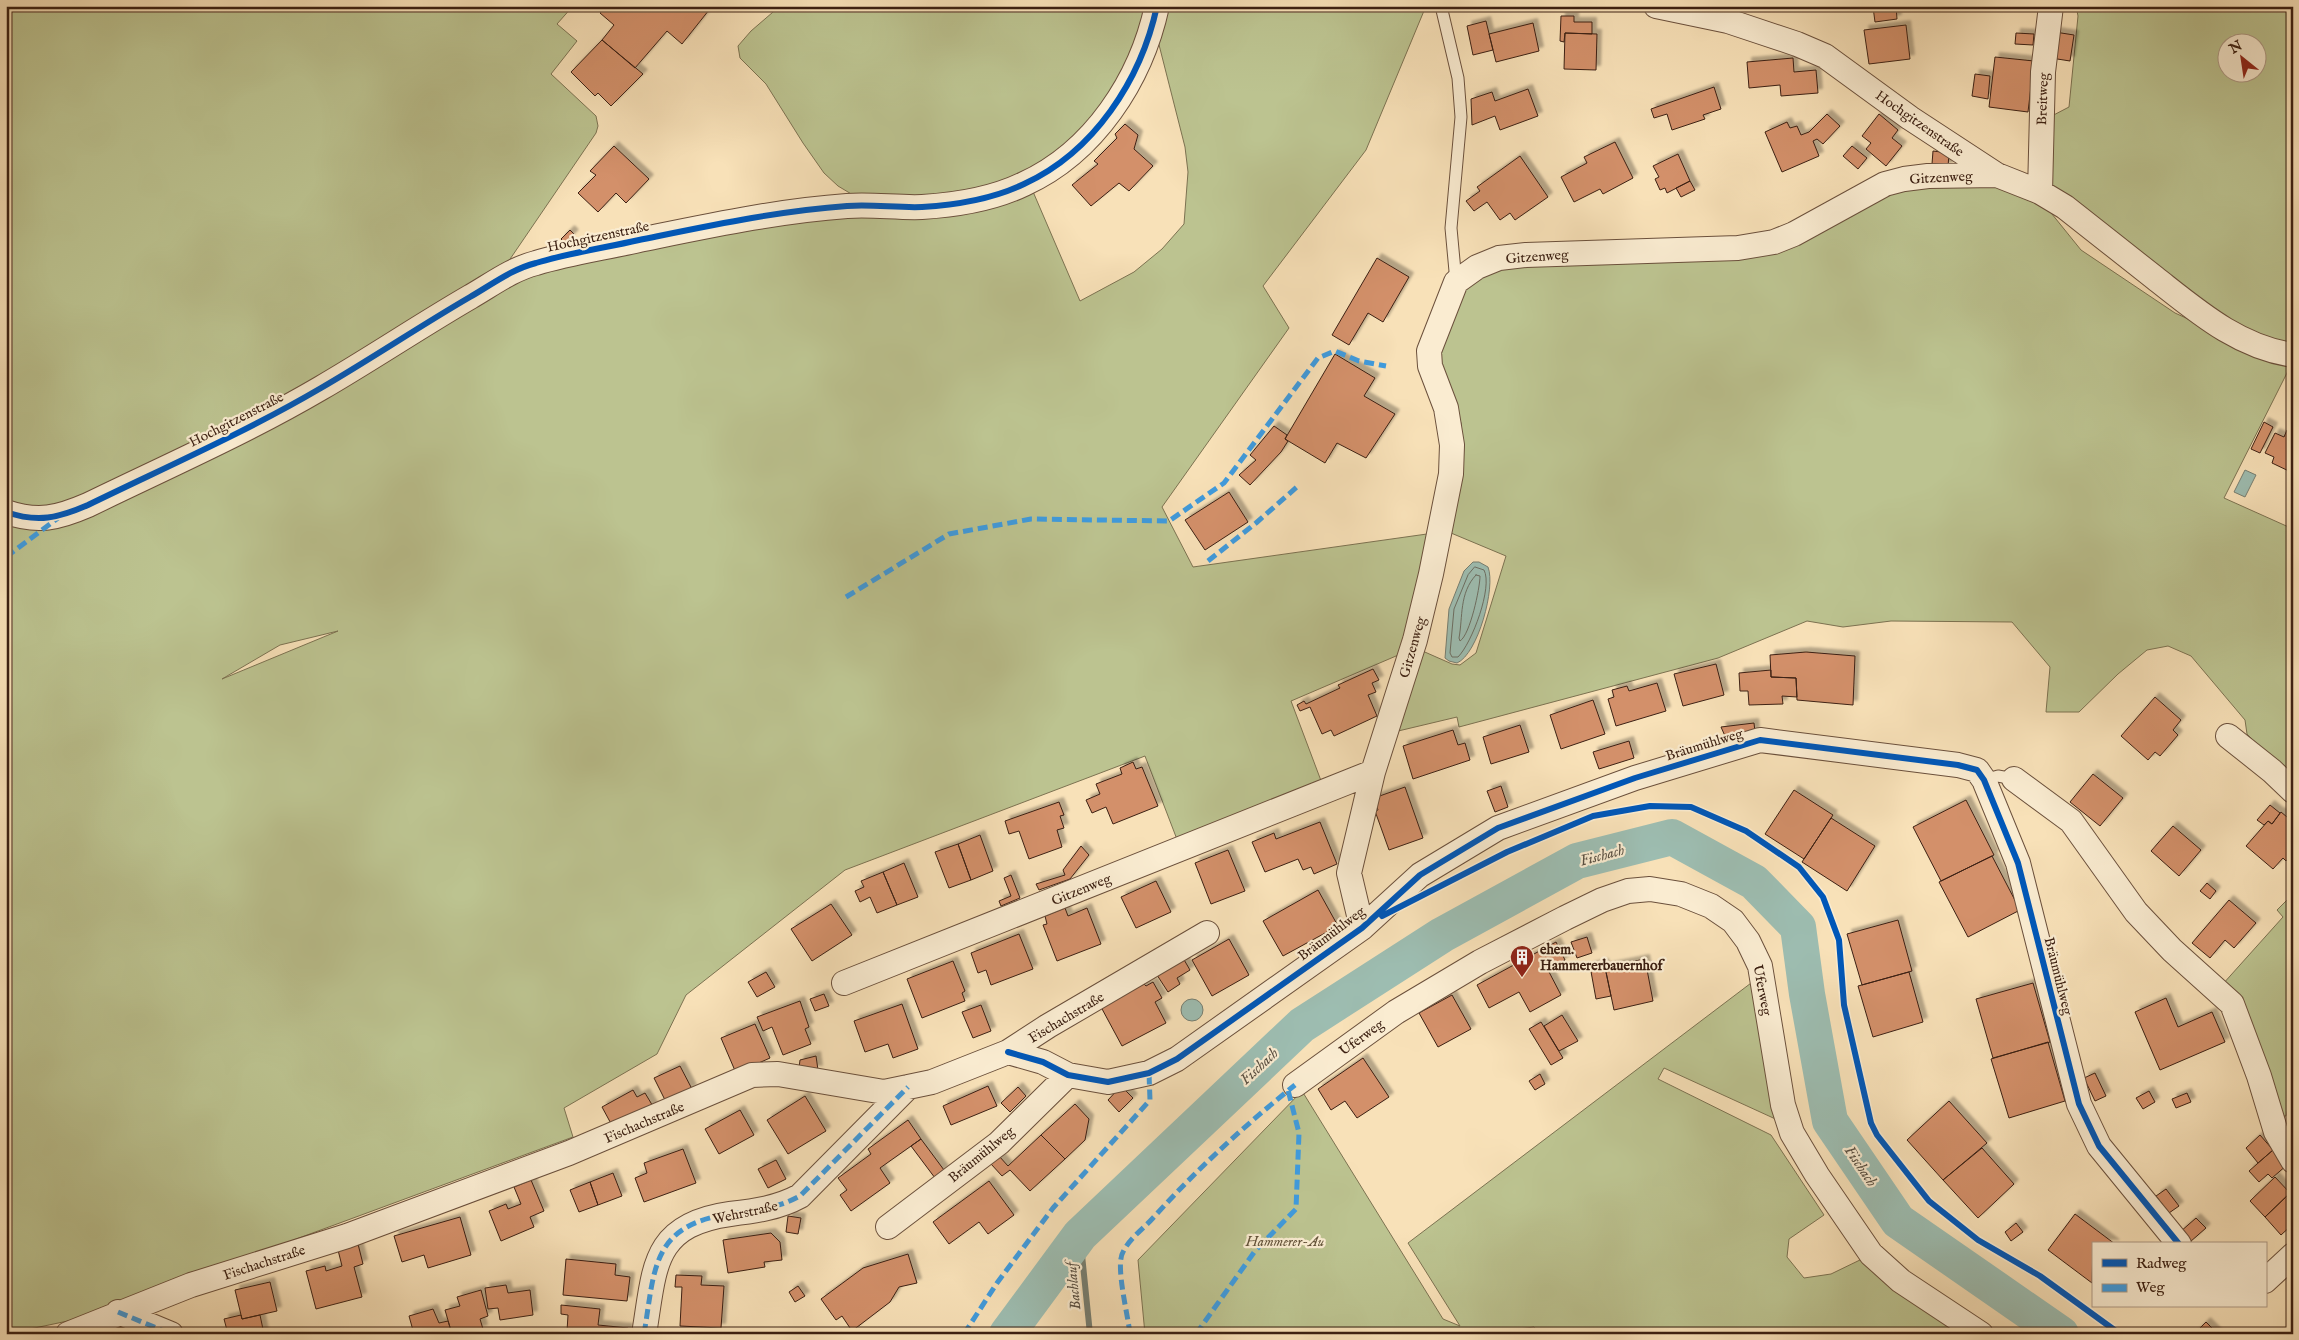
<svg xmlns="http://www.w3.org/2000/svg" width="2299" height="1340" font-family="'IM FELL English',serif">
<defs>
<filter id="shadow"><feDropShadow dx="4.5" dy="-4.5" stdDeviation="1" flood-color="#0004"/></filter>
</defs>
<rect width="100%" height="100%" fill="#f8e1b8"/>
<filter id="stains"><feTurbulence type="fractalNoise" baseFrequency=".004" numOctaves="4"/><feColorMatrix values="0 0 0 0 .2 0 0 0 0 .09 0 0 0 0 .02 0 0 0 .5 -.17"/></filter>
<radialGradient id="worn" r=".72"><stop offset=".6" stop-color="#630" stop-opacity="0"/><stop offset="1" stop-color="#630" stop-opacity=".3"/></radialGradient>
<path fill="#bcc390" stroke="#7c7251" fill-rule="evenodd" d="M6,6h567l-16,18 20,17 -26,33 45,42 2,10 -2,7 -90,132 -188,119 -266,128 -46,-6z
M780,6h371l-51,114 -84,62 -93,18 -70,-5 -15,-9 -14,-13 -21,-30 -37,-59 -26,-26 -2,-12 13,-15z
M1161,6h265l-60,144 -103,136 26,42 -127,179 31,60 241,-34 -31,120 -112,48 32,85 -145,56 -33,-86 -300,114 -159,125 -29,59 -93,54 9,29 -491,181 -76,16v-816l40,4 456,-239 227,-58 302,-38 49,114 54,-29 28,-23 22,-25 4,-52 -3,-25 -30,-118zM338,631l-116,48 58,-34z
M2076,6h217v347l-28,-6 -216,-162 -3,-66 23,-12 9,-91zM2226,42h30v30h-30z
M1970,180l69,18 42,52 94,63 44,20 37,21 34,13 -66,131 69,31v251l-46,-46 -2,-14 -54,-64 -23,-10 -21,4 -29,24 -39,38h-33l4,-45 -38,-45 -121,-1 -48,6 -36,-6 -89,37 -259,69 -2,-10 -63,15 24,-83 34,15 8,1 16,-12 30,-97 -55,-23 11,-73 -1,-37 -20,-47 -3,-28 19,-53 29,-28 267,-13 125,-62z
M2293,894v196l-7,26h-7l-57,-131 61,-68 -6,-7z
M1759,977l23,145 -118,-54 -6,11 113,56 53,80 -35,24 -2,18 17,21 27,-4 31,-15 110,75h-433l-5,-7 -52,7h-337l-7,-74 164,-169 141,228 17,7 -52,-83z"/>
<path fill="#9dbdb1" stroke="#767e71" d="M2245,470l11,5 -11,22 -11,-5z
M1473,562h6l9,5c8,20 -10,87 -31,96l-8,-2 -4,-3 4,-49 15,-38z
M1181 1010a11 11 0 1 1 22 0a11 11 0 1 1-22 0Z"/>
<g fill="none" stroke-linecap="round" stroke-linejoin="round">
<path stroke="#6c6e62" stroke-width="1" d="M1475,567l9,3c9,17 -12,73 -26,87h-6l-2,-4 4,-44 14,-34z
M1476,575l4,1c0,12 -10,59 -20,65l-1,-3c4,-21 0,-45 17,-63z"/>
<path stroke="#767e71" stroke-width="6" d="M1080,1235l10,99"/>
<path stroke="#9dbdb1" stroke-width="36" d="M1007,1334l73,-99 222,-210 140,-90 135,-74 95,-24 82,45 44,45 9,67 23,127 68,100 163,113"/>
</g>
<path fill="#d3906b" stroke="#3c2012" filter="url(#shadow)" d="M606,6h99l4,4 -27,34 -15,-13 -32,37 -33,-28 12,-15 -14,-12z
M1896,6l1,13 -22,3 -2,-15z
M1561,16h13v6h18v12l-27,-1 -1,9 -4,-1z
M1486,21l7,29 -20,5 -6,-29z
M1533,23l6,28 -43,11 -7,-28z
M1906,25l4,34 -41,5 -5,-34z
M2055,32l19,3 -4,26 -19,-3z
M1565,33l32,1 -1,36 -32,-1z
M2016,33l18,1 -1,11 -18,-1z
M602,40l41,34 -32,32 -13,-13 -3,3 -24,-24z
M1995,57l39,4 -6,51 -39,-5z
M1793,58l1,14 22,-2 2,23 -37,3 -1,-11 -31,3 -2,-26z
M1975,74l15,2 -2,23 -16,-3z
M1714,87l7,22 -18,6 2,4 -33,11 -5,-16 -13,4 -3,-9z
M1528,89l10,27 -38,14 -5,-14 -23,9 -1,-26 21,-7 3,9z
M1827,114l13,12 -17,18 -6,-5 -4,2 6,15 -37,16 -17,-40 22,-10 3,6 7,-2 4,9 8,-3z
M1879,114l19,16 -6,8 10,8 -16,20 -20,-17 5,-6 -9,-7z
M1125,124l13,11 -4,14 19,17 -24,25 -10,-8 -28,23 -19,-21 26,-21 -4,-3 23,-23 -2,-4z
M1615,142l18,36 -30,16 -3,-5 -26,13 -13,-25 26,-14 -3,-6z
M614,146l35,33 -23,24 -10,-10 -18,19 -20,-19 18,-18 -6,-4z
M1852,146l15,12 -9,11 -15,-13z
M1933,151l16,2 -1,14 -16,-3z
M1678,154l12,27 -23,12 -2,-5 -5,2 -5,-11 4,-2 -6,-11z
M1520,156l28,41 -33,23 -5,-7 -10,7 -13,-18 -13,9 -8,-10 14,-10 -3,-4z
M1690,181l5,9 -14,7 -5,-9z
M570,230l4,4 -9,9 -4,-4z
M1377,258l32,19 -26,45 -15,-9 -19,32 -17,-10z
M1335,354l40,24 -11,18 31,18 -29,44 -29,-15 -12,20 -40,-24z
M2264,422l9,5 -13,26 -9,-4z
M1274,426l13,9 -2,4 3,2 -7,11 -31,33 -11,-10 17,-15 -6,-5z
M2287,430l6,3v40l-21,-10 2,-6 -9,-4 10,-20 9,4z
M1229,492l19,30 -43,28 -20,-30z
M1806,652l49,4 -2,49 -56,-5 -1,-22 -25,-1 -1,-22z
M1716,664l8,31 -41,11 -9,-32z
M1373,669l6,11 -7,3 4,9 -8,3 9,21 -43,20 -3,-6 -9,4 -12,-27 -10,4 -3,-6 7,-4 2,3 34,-16 -2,-3z
M1771,670v7l25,1 1,19 -15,-1 1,8 -34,1 -1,-14h-8l-1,-18z
M1657,683l9,28 -50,15 -8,-27 6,-2 -2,-7 15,-4 2,5z
M2155,697l26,23 -8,10 5,5 -18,21 -5,-4 -7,8 -27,-24z
M1593,700l12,34 -44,15 -11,-34z
M1754,723l1,9 -30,4 -4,-9z
M1520,725l9,27 -38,12 -8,-27z
M1453,730l5,15 7,-2 5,17 -57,19 -10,-33z
M1629,741l5,17 -35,11 -6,-17z
M1133,762l3,7 6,-2 16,39 -45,18 -7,-17 -14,6 -6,-13 14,-6 -4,-10 26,-10 -2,-6z
M2093,774l30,24 -23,28 -30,-24z
M1501,786l7,21 -13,5 -8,-21z
M1405,787l18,51 -34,12 -14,-39 3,-1 -4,-12z
M1794,790l39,25 -29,44 -39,-25z
M1966,800l28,55 -53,26 -28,-54z
M1059,802l5,13 -4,1 4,12 -7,2 5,17 -33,12 -10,-28 -10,3 -4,-13z
M2270,805l10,8 -8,11 -4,-3 -4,4 -7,-5z
M2281,812l12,10v31l-7,8 -3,-3 -10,11 -27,-23 22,-25 4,3z
M1831,818l44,28 -28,45 -45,-29z
M1320,822l17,42 -23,10 -3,-7 -8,3 -5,-11 -33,13 -13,-30 22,-9 2,6z
M2173,826l28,24 -22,26 -28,-25z
M980,835l13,36 -22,9 -13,-36z
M958,844l13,36 -22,8 -14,-36z
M1081,846l8,9 -19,24 -31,11 -3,-6 29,-9 -2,-5z
M1228,850l17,41 -34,13 -16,-41z
M1992,856l28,54 -52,27 -29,-55z
M904,863l14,34 -21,8 -14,-33z
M883,872l14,33 -20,8 -7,-16 -10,5 -5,-11 9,-4 -3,-6z
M1011,875l9,23 -19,8 -2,-5 12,-5 -7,-18z
M1156,881l15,31 -35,16 -15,-31z
M2207,883l9,8 -6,8 -10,-8z
M1318,890l20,36 -55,30 -20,-35z
M2229,900l27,23 -22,25 -9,-8 -15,18 -18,-15z
M831,904l21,31 -40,26 -21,-32z
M1065,908l3,8 19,-8 14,36 -44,17 -14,-36 4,-1 -2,-8z
M1898,920l14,51 -50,14 -15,-51z
M1019,934l14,35 -42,16 -5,-15 -8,3 -7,-20z
M1587,937l5,16 -15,5 -6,-16z
M1229,939l20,36 -37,21 -20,-36z
M1556,942l9,18 -17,10 13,25 -31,17 -11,-20 -30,16 -12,-23z
M1183,958l7,12 -13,8 3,6 -12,8 -11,-17z
M1645,959l8,42 -39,9 -9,-43z
M953,961l12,30 -3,2 3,8 -43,17 -15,-39z
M1604,963l7,33 -15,3 -6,-33z
M766,972l9,15 -18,10 -9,-15z
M1909,972l14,50 -50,15 -15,-51z
M1153,982l9,16 -7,4 11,21 -44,23 -21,-39 43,-23 2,2z
M2033,983l17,59 -57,16 -17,-59z
M824,994l5,12 -14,5 -5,-12z
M1452,995l19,34 -33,18 -19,-34z
M2166,998l12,29 34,-15 13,30 -65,28 -25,-58z
M800,1001l9,26 -4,2 6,15 -28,11 -11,-28 -9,4 -6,-14z
M902,1004l16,45 -25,9 -5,-14 -23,8 -11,-31z
M981,1005l10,26 -18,7 -11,-26z
M1562,1015l16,26 -19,10 -15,-25z
M1541,1022l22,36 -12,7 -22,-36z
M755,1024l15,34 -34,15 -15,-35z
M2048,1042l17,59 -56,17 -18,-59z
M816,1056l2,14 -19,-2 1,-8z
M1363,1058l26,39 -32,21 -12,-17 -14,9 -13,-21z
M680,1066l12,23 -26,13 -12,-24z
M2095,1073l11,23 -11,5 -11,-23z
M1540,1074l5,10 -10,6 -6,-9z
M988,1086l9,20 -46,19 -8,-19z
M1121,1086l12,12 -14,14 -11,-12z
M1018,1087l8,9 -16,16 -9,-9z
M633,1090l4,7 8,-4 9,15 -39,23 -13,-24z
M2149,1091l6,11 -12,7 -7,-11z
M2187,1093l4,9 -15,6 -4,-9z
M805,1096l21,35 -38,23 -21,-34z
M1949,1101l38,42 -44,37 -36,-40z
M1075,1104l14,15 -4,21 -20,19 -24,-24z
M740,1110l14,25 -35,19 -14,-25z
M908,1120l13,19 -41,29 10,15 -39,28 -11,-16 7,-5 -9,-12 33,-24 -3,-5z
M1041,1135l24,24 -35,32 -20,-21 -8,6 -11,-12 8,-8 9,10z
M2260,1135l13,15 -15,13 -12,-15z
M921,1139l23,31 -9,8 -24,-32z
M1982,1148l32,36 -36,34 -35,-38z
M683,1149l13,34 -52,19 -9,-24 12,-5 -3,-10z
M2273,1150l14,15 -15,13 -4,-4 -9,8 -10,-11z
M776,1160l10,19 -18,9 -10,-19z
M613,1173l9,23 -24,9 -8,-23z
M2275,1177l15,16 -25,24 -15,-16z
M531,1180l13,31 -14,6 4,10 -33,14 -12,-30 17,-7 2,5 13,-5 -7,-17z
M989,1181l25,34 -26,19 -9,-12 -30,22 -16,-22z
M590,1182l8,23 -19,7 -9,-22z
M2166,1189l13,17 -10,7 -13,-17z
M2290,1193l3,2v29l-12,11 -16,-18z
M2075,1214l40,30h-22l-1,39 -44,-33z
M788,1216l13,2 -3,16 -12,-2z
M460,1217l11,38 -43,13 -4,-13 -22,7 -8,-26z
M2196,1218l10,10 -16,14 -10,-10z
M2016,1223l7,9 -12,9 -6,-9z
M771,1233l9,9 2,18 -18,2 1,5 -37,6 -5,-33z
M358,1244l5,20 -9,3 8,30 -46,12 -10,-38 19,-5 1,5 16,-5 -4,-16z
M908,1254l9,29 -18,4 -9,15 -38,29 -10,-15 -6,4 -15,-21 42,-31z
M566,1259l50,5 -1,11 15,2 -3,24 -64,-6z
M676,1275l26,1 -1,9 23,1 -3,42 -41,-2 2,-39h-7z
M270,1282l7,29 -35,8 -7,-29z
M506,1285l2,8 22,-3 3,25 -33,5 -2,-12 -10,1 -3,-21z
M798,1286l7,10 -10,6 -6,-10z
M481,1290l7,26 -8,3 3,10 -18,5h-13l-7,-24 15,-4 -3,-9z
M561,1305l39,4 -2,16 30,3 -1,6h-53v-2l-7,-1 1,-16 -7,-1z
M433,1309l6,14 9,-2 4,13h-38l-5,-18z
M241,1315l1,4 18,-4 4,19h-36l-4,-15z
M2206,1322l12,12h-24z"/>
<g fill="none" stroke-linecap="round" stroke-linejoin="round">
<g stroke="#6b503c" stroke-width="13">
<path id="service" d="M1441,6l17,72 3,39 -10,111 5,54
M1984,780l14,-4 16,3"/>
</g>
<g stroke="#6b503c" stroke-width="26">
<path id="minor" d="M1656,6l72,15 69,23 28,12 85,62 87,57 43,17 25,15c30,24 60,47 90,71 42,33 83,69 138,77
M2040,192l3,-120 8,-66
M6,512c32,11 52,6 82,-7 78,-38 158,-73 233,-117 50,-29 99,-62 149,-91 21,-12 42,-28 66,-34 33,-10 68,-15 103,-23 69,-14 138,-29 208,-34 25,-2 50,2 75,1 34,-2 71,-8 102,-23 70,-32 117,-104 133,-178
M2228,736l44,35 21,20
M2014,779l57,42 65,91 36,38 60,54 27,72 17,56 17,29
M1362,928l-13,-55 24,-101 42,-132 16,-66 20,-100 1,-29 -6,-37 -16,-42 -1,-15 27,-69 21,-15 22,-9 27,-3 212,-7 36,-6 20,-8 91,-50 19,-5 24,-3 69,-1
M844,983l529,-211
M1008,1052l35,10 25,13 40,7 41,-9 28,-14 185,-131 58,-53 78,-47 137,-50 125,-38 198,25 19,5 7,10 34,83 61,241 20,42 80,98
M1295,1085l101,-73 84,-50 85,-44 37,-18 26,-9 22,-2 31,5 30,12 22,15 15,20 12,25 23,139 9,28 25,42 54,79 30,27 80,53
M888,1227l111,-84 69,-68
M2265,1281l28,-26
M118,1312l53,22
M68,1334l123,-49 156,-49 222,-83 183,-78 26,-1 106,18 48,-10 76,-30 40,-26 159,-93
M644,1334c11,-65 7,-109 86,-120 25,-3 48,-6 70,-18l108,-109"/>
</g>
<use href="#service" stroke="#faecd1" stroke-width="11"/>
<use href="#minor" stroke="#faecd1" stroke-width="24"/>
<path stroke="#3f9bde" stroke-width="5" stroke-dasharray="10 5" stroke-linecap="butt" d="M6,557l52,-39
M1208,561l48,-38 42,-37
M846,597l103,-63 82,-15 138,2 55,-38 94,-125 17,-7 24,10 27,5
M118,1312l53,22
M644,1334c11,-65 7,-109 86,-120 25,-3 48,-6 70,-18l108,-109
M964,1334l33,-51 56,-75 97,-108 -1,-27
M1130,1334c-2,-19 -15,-69 -7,-82 6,-13 21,-24 30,-34 44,-49 91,-92 142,-133
M1196,1334l59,-83 41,-42 3,-76 -11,-43"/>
<g stroke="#faecd1" stroke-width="9">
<path id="cycleway" d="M6,512c32,11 52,6 82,-7 78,-38 158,-73 233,-117 50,-29 99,-62 149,-91 21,-12 42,-28 66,-34 33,-10 68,-15 103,-23 69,-14 138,-29 208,-34 25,-2 50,2 75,1 34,-2 71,-8 102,-23 70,-32 117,-104 133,-178
M1382,916l125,-64 86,-36 57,-10 41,1 55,24 53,36 24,30 16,43 5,65 27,118 6,12 52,66 49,39 62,36 80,58
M1008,1052l35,10 25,13 40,7 41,-9 28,-14 185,-131 58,-53 78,-47 137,-50 125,-38 198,25 19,5 7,10 34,83 61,241 20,42 80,98"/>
</g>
<use href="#cycleway" stroke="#0057b8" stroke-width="6"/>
</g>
<defs>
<g id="building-pin" transform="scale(1.25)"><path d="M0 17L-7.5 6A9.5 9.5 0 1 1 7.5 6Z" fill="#8f2418" stroke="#faecd1"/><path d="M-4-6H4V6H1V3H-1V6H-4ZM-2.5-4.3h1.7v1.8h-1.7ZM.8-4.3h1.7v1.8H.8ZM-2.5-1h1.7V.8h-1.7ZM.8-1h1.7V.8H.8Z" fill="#fff"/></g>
</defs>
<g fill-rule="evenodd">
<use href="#building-pin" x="1522" y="957"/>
</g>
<g text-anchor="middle" stroke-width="4.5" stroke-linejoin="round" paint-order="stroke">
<g font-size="14" fill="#3c2012" stroke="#faecd1">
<text transform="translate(2042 99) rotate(-88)" y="5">Breitweg</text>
<text transform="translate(1920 123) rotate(35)" y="5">Hochgitzenstraße</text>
<text transform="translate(1941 177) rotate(-3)" y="5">Gitzenweg</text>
<text transform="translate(598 236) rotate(-12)" y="5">Hochgitzenstraße</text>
<text transform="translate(1537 256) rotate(-4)" y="5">Gitzenweg</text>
<text transform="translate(236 419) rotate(-27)" y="5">Hochgitzenstraße</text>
<text transform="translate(1412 647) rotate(-74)" y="5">Gitzenweg</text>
<text transform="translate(1704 744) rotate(-17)" y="5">Bräumühlweg</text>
<text transform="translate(1081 889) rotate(-22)" y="5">Gitzenweg</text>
<text transform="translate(1331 933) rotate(-37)" y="5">Bräumühlweg</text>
<text transform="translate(2059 976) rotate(76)" y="5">Bräumühlweg</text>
<text transform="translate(1763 990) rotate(79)" y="5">Uferweg</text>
<text transform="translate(1066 1017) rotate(-31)" y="5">Fischachstraße</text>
<text transform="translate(1361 1037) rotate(-36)" y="5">Uferweg</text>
<text transform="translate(644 1122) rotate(-23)" y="5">Fischachstraße</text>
<text transform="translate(981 1154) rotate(-39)" y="5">Bräumühlweg</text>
<text transform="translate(745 1212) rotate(-12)" y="5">Wehrstraße</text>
<text transform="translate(264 1262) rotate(-18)" y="5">Fischachstraße</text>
</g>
<g font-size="14" font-weight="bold" fill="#3c2012" stroke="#faecd1" text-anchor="start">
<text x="1540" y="954">ehem.<tspan x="1540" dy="16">Hammererbauernhof</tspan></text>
</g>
<g font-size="14" font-style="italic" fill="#625138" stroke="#faecd1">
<text x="1285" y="1246">Hammerer-Au</text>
</g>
<g font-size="15" font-style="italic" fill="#594f42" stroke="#faecd1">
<text transform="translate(1602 855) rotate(-15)" y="5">Fischach</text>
<text transform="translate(1259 1066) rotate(-43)" y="5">Fischach</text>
<text transform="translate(1861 1166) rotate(56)" y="5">Fischach</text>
<text transform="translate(1073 1286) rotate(-96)" y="5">Bachlauf</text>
</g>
</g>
<rect width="2299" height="1340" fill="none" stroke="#f8e1b8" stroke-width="25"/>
<rect x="8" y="8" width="2284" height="1325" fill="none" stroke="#3c2012" stroke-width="2.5"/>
<rect x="12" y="12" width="2274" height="1315" fill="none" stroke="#3c2012"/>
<rect x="2092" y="1242" width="175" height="65" fill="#faecd1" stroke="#ae9a85"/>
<rect x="2102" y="1259" width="25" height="8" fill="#0057b8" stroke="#ae9a85"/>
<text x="2136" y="1268" font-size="15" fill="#3c2012">Radweg</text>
<rect x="2102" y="1284" width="25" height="8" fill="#3f9bde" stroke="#ae9a85"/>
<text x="2136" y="1292" font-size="15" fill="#3c2012">Weg</text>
<g transform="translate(2242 58) rotate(330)"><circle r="24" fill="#faecd1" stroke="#ae9a85"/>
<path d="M0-4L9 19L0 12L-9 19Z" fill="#8f2418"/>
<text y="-8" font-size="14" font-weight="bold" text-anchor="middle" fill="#3c2012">N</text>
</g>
<rect width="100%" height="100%" filter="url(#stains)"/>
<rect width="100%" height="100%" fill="url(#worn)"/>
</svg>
